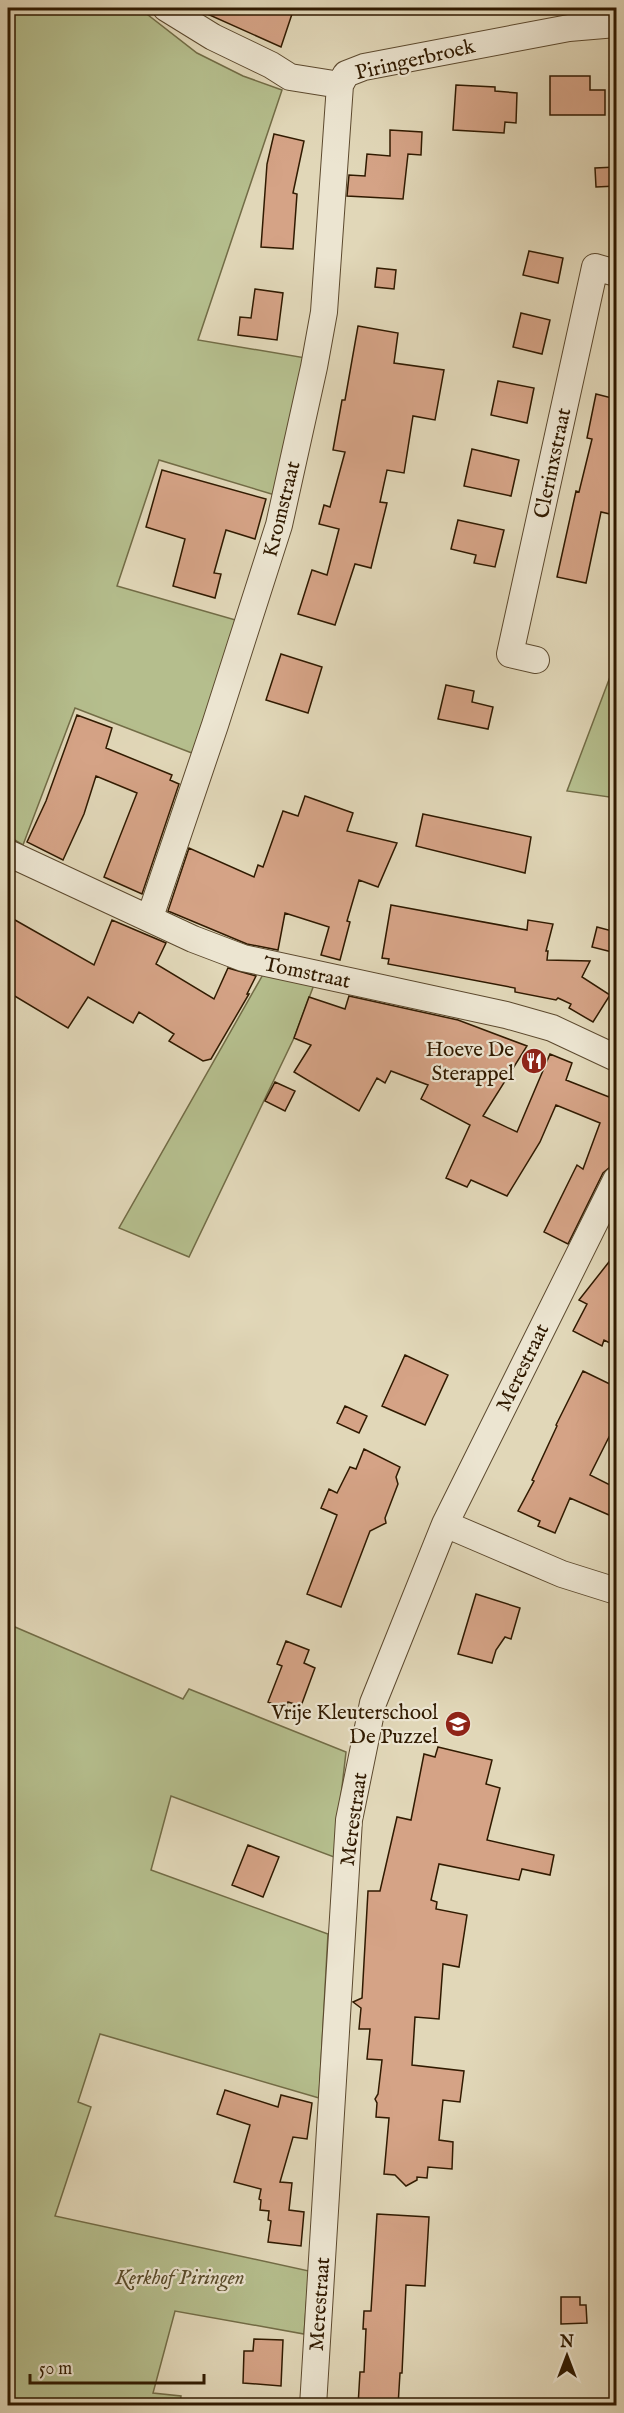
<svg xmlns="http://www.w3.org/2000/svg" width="624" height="2413" font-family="'IM FELL English',serif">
<rect width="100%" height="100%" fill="#e1d7b8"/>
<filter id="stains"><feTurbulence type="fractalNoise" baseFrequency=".00333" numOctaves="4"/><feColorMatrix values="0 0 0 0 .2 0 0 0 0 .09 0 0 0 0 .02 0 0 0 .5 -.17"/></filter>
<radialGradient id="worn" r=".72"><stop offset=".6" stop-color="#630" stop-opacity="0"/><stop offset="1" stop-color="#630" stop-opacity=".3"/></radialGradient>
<path fill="#b5be8d" stroke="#726c46" stroke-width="1.5" d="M8,8h131l58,45 46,23 39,14 -84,250 108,18 -31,137 -116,-35 -42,126 122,35 -42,134 -122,-47 -52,137 -15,-9v-648l4,-51 -4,-4z
M616,661v137l-49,-7z
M265,971l50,11 -21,56 -105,219 -70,-29z
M8,1624l175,75 6,-10 157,63 -12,105 -163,-61 -20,74 177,64 -9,164 -219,-64 -22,68 13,5 -36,109 254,55 -5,63 -129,-23 -22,82 28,3 -1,9h-172z"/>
<path fill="#d5a386" stroke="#301a00" stroke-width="1.5" d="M194,8h100l-13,39z
M550,76h40v14h15v25h-55z
M456,85l39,2v4l22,2 -1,30 -11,-1 -1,11 -51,-3z
M390,130l32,2 -1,23 -13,-1 -5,45 -56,-3 2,-21 16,1 2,-22 23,2z
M274,134l30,7 -11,52 4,1 -4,55 -32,-2 6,-83z
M616,167v19l-20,1 -1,-19z
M529,251l34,7 -5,25 -35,-8z
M377,268l19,2 -2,19 -19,-2z
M255,289l28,4 -6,47 -39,-5 2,-18 11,1z
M521,313l29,7 -8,34 -29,-7z
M358,326l40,7 -4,30 50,7 -9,50 -22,-4 -9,57 -17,-3 -7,32 7,1 -16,65 -16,-4 -20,61 -37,-11 14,-44 15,5 12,-46 -20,-5 5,-19 6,2 15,-55 -12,-2 9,-50h3z
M498,381l36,7 -7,35 -36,-8z
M596,394l20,5v87l-6,28 -9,-2 -15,71 -29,-6 19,-86 3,1 13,-53 -5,-1z
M472,449l47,11 -8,36 -47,-10z
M162,470l104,29 -11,40 -29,-9 -12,43 7,1 -6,24 -42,-12 12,-47 -39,-12z
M458,520l46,10 -9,37 -21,-4 2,-8 -25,-6z
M281,654l41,13 -14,46 -42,-13z
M446,685l28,6 -2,11 21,5 -5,22 -50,-10z
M77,715l35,13 -6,20 66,27 -2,5 9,4 -37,110 -38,-17 33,-84 -41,-17 -12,38 -21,46 -36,-18 19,-41z
M305,796l48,17 -6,18 50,12 -19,44 -19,-7 -12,41 3,1 -10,38 -19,-5 8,-28 -44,-14 -7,37 -31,-6 -79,-33 21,-63 65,29 4,-12 5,2 20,-56 15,5z
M423,814l108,23 -6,36 -109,-27z
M391,905l136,25 1,-10 25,4 -7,27h2l-1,9 43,1 -8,16 28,18 -17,27 -24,-14 2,-4 -13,-6 -2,2 -41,-8v-4l-127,-24 1,-5 -7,-1z
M8,916l86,49 18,-45 54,23 -10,21 58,35 14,-31 28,8 -9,18h2l-38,65 -8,2 -34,-20 5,-7 -35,-22 -6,11 -45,-26 -20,31 -60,-36z
M597,927l19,5v21l-24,-6z
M349,996l109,24 69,26 -44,70 34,16 33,-78 22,9 -6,17 43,17 5,-15 2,1v67l-6,17 -7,6 -35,71 -24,-12 33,-67 6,4 17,-46 -44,-18 -16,37 -33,54 -36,-16 -4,7 -21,-9 24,-53 -49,-26 7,-14 -37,-14 -6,12 -8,-5 -18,33 -65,-39 17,-27 -17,-7 15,-41 36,12z
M275,1082l20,9 -10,20 -20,-10z
M616,1253v93l-12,-6 -2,6 -29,-15 14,-27 -8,-4z
M405,1355l43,20 -23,50 -43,-19z
M583,1371l33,16v54l-7,-4 -19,38 26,13v30l-46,-20 -15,35 -17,-7 2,-5 -22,-10 16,-30 -2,-1 25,-54 -1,-1z
M345,1406l22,10 -8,17 -22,-10z
M364,1449l36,18 -4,10 2,7 -13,34 1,5 -16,8 -29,76 -34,-13 30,-79 -16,-7 8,-19 8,4 13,-26 6,2z
M476,1594l44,14 -9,31 -6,-2 -9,13 -4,13 -34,-9z
M286,1641l23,9 -5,13 11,5 -14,38 -13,-4 -2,7 -18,-7 14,-36 -5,-2z
M438,1747l54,13 -6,24 14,4 -13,52 67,15 -4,20 -28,-6 -3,11 -80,-16 -8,36 6,2 -1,7 31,6 -8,52 -16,-3 -4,55 -24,-2 -3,48 52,6 -4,31 -17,-2 -4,40 14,2 -1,27 -24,-2 -1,11 -10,-1v3l-11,6 -11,-11 -11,-1 5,-56 -13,-1 1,-14 -2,-4 3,-5 4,-34 -15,-1 3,-30h-11l2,-21 -8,-6 9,-4 6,-107h12l17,-74 14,3 13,-66 11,3z
M248,1845l31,12 -16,40 -31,-12z
M225,2090l53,17 3,-12 31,8 -5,36 -14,-2 -13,45 12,1 -3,27 15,2 -3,34 -33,-4 3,-21 -3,-1 1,-9 -9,-1 1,-10 -2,-1 2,-10 -27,-7 16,-57 -33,-11z
M377,2214l52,3 -4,69 -19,-1 -4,88h-2l-2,33h-40l2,-34h4l2,-43h-3l1,-18h7z
M561,2297h19v8h6l1,18 -26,1z
M254,2339l29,1 -2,46 -38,-3 1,-32h9z"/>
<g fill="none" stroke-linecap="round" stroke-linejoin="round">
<g stroke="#5c492e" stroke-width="28">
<path id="minor" d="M166,8l47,29 58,28 19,12 50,8
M536,660l-26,-6 85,-387 21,6
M8,853l185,86 50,19 263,57 46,13 64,30
M150,917l65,-192 64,-200 35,-158 10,-55 16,-227 6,-11 18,-7 205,-39 47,-4
M445,1524l117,50 54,17
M313,2406l36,-586 24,-117 72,-179 171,-344"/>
</g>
<use href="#minor" stroke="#ece5d1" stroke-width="26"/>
</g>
<defs>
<g id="restaurant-disc" transform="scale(1.35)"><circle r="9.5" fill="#8f2418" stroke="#ece5d1"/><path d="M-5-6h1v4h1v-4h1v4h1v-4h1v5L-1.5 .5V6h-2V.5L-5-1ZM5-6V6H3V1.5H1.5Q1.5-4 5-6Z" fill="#fff"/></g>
<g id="school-disc" transform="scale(1.35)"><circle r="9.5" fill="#8f2418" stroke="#ece5d1"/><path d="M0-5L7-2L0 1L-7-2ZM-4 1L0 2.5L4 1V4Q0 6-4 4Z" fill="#fff"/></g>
</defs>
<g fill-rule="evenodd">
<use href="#restaurant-disc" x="534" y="1061"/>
<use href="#school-disc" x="458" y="1724"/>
</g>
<g text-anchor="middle" stroke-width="4.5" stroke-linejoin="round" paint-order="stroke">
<g font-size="21" fill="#301a00" stroke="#ece5d1">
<text transform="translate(415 59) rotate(-13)" y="7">Piringerbroek</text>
<text transform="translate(552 463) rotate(-78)" y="7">Clerinxstraat</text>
<text transform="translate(281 509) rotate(-76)" y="7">Kromstraat</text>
<text transform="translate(307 972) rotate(12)" y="7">Tomstraat</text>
<text transform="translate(522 1367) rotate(-64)" y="7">Merestraat</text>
<text transform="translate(353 1819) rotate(-82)" y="7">Merestraat</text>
<text transform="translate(319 2304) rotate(-86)" y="7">Merestraat</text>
</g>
<g font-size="21" fill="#301a00" stroke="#ece5d1" text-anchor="end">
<text x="514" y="1056">Hoeve De<tspan x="514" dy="24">Sterappel</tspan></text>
<text x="438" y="1719">Vrije Kleuterschool<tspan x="438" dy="24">De Puzzel</tspan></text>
</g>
<g font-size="21" font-style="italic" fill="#584b2a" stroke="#ece5d1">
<text x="180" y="2284">Kerkhof Piringen</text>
</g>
</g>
<rect width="624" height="2413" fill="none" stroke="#e1d7b8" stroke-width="30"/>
<rect x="9" y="9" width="606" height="2395" fill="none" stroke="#301a00" stroke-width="3"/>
<rect x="15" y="15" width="594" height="2383" fill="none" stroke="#301a00" stroke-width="1.5"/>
<g transform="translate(567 2356)" stroke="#ece5d1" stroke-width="4.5" paint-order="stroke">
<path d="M0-4.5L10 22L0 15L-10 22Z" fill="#301a00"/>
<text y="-9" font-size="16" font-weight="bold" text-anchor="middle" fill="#301a00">N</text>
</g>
<path d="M30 2374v9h174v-9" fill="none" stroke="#301a00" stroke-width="3"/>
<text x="39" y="2374" font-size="18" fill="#301a00" stroke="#ece5d1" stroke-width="4.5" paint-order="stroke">50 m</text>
<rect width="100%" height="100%" filter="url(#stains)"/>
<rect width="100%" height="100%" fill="url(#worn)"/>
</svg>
